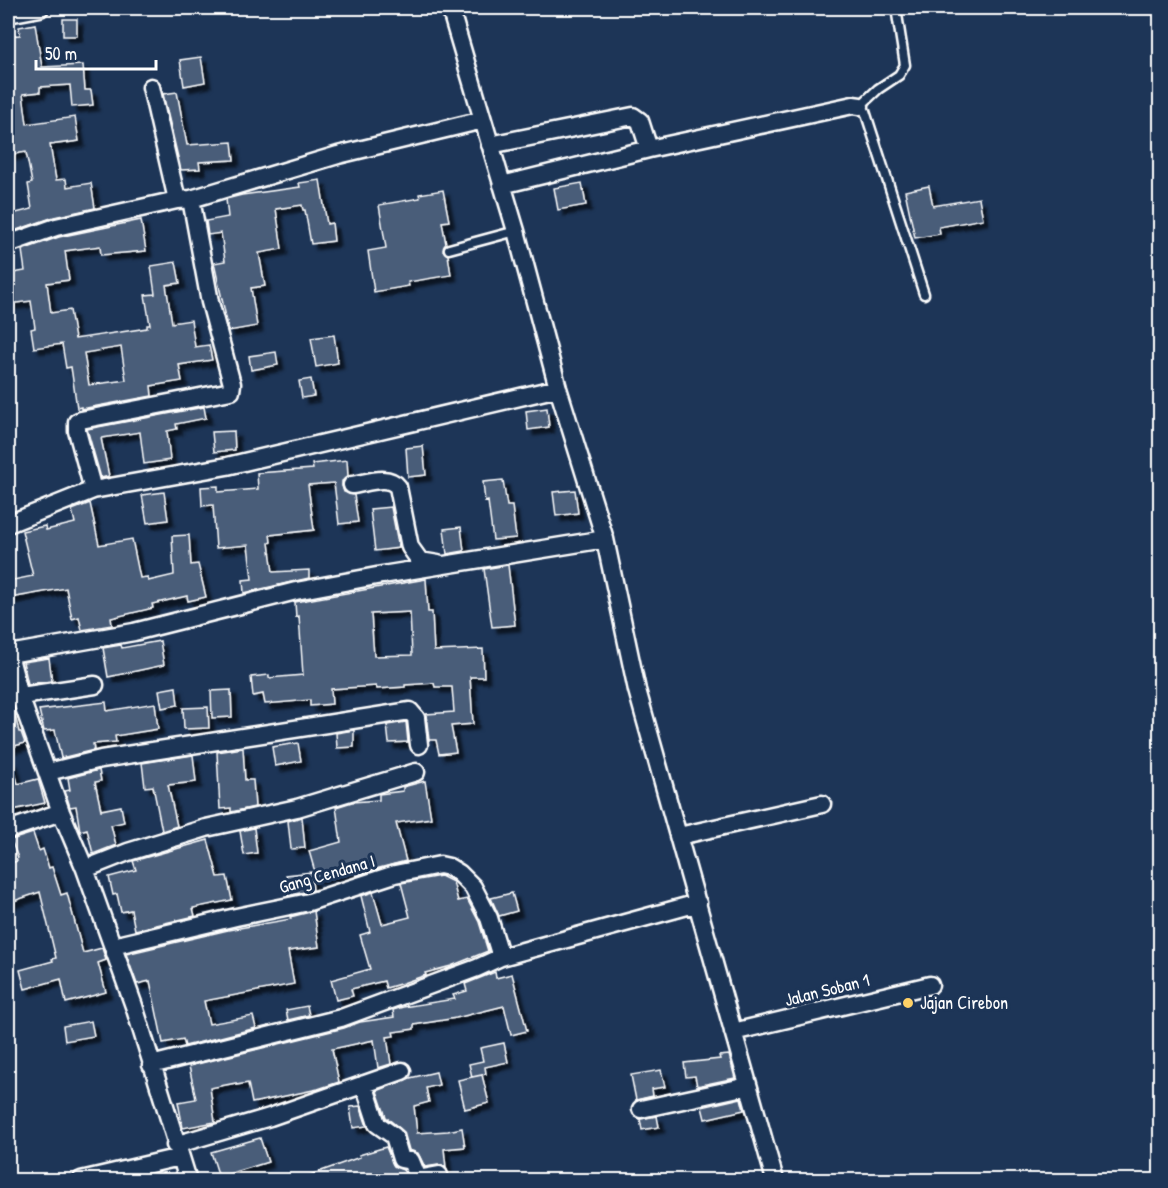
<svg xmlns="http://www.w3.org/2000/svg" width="1168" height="1188" font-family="'Patrick Hand',sans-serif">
<defs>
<filter id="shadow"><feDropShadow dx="5.5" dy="5.5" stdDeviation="1.5" flood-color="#0009"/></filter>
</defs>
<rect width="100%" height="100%" fill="#1d3557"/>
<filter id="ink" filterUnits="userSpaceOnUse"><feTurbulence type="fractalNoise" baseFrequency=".0167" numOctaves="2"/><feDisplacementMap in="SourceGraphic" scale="12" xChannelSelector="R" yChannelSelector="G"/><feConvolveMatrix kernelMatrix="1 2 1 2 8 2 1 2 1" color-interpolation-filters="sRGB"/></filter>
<g filter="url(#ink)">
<path fill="#4a5d79" stroke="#fff" stroke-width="1.5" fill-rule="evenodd" filter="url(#shadow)" d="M63,19h14v17h-14z
M35,24l7,43 41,-2 2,25h6l2,15 -21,2 -2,-22 -30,2v5l-17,2 4,30 48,-7 4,24 -29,4 6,35 10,-1 1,8 24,-4 4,25 -41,9 -46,16v-18l24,-6 -4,-25 4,-1 -6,-31 -18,3v-119l12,-1 -1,-8z
M201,57l4,25 -21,4 -4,-26z
M177,92l10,53 45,-3 2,18 -35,2 1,7 -19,1 -18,-76z
M320,180l7,44 5,-1 2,18 -23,3 -6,-34h-2l-1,-5 -26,4 6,40 -23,4 6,33 -14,2 6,38 -28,5 -15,-68 11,-2 -4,-28 -13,2 -2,-14 22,-4 -2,-18 16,-4 58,-8 -1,-4z
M582,183l4,22 -28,5 -4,-22z
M929,186l4,20 46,-8 4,21 -44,8 1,7 -25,4 -10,-47z
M443,190l6,31 -7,1 4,22 -3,6 5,5 3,20 -43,7 1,4 -35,6 -6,-41 18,-3 -7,-43 41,-7 -1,-4z
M141,220l5,31 -45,4 -1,-9 -35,5 4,29 -22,3 4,30 19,-3 5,29 72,-11v-3h3l-5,-30 10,-1 -4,-28 25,-4 4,21 -14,2 6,38 19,-3 4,27 14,-2 3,15 -33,5 3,16 -31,5 1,10 -71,13v-2l-4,1 -6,-41 -5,1 -4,-24 -28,4 -3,-19 4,-1 -4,-27 -22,3 -1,-30 17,-3 -3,-21 37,-13zM121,347l5,33 -37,5 -5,-32z
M334,335l4,28 -22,4 -5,-29z
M276,352l2,13 -27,5 -2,-14z
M311,379l3,17 -12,2 -3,-17z
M204,407l2,11 -30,6 1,5 -10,2 3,29 -26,4 -4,-32 -39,6 8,38 -8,2 -14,-49z
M547,408l2,19 -21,3 -2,-19z
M234,431l1,19 -21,2 -2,-20z
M423,446l3,29 -18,2 -2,-29z
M347,460l1,16 -6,5v5l2,6 10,3 4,27 -19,2 -5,-41 -26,2 6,45 -44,5 1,7 -2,1 4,29 36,-2v8l-65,15 -1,-13 9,-1 -4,-34 -32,3 -3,-43 -11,1 -1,-19 17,-1v6l40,-3 -1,-16 56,-4 -1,-5z
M503,480l4,26h5l4,32 -23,2 -5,-39 -3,1 -2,-20z
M575,490l3,23 -22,3 -3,-24z
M164,492l4,28 -21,3 -5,-28z
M90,503l9,42 33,-6 8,39 7,-1 1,4 26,-6 -2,-39 17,-1 2,30 7,-1 8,33 -18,4 -1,-5 -35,8 1,4 -42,10 1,7 -30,5 -3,-13 -7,2 -6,-31 -56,10 -2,-17 25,-5 -11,-45 23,-5 1,4 29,-7 -3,-13z
M391,507l8,41 -24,3 -5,-42z
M461,527l3,24 -17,3 -3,-25z
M508,565l7,60 -23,2 -8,-58z
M426,579l2,33h4l2,39 49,-2 1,28h-14l3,47 -22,2 5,26 -17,2 -3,-14h-7l-3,-26 28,-2 -2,-25h-17l-1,-4 -29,2v2l-28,2 -1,-3 -45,3 1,15 -22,2v-6l-45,4 -2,-10 -10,2 -2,-19 18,-2v3l34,-3 -4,-59 -3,1 -1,-15zM410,612l2,43 -38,1 -3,-42z
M160,641l4,24 -56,12 -5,-29 18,-3 1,3z
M49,658l3,23 -24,3 -5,-22z
M176,687l2,18 -16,3 -3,-18z
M231,690l1,27 -20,1 -1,-27z
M106,702l1,9 48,-8 3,26 -43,7 1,6 -23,2 1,6 -33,8 -6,-28 -11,1 -5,-21z
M208,707l1,21 -25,1 -1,-21z
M8,708h5l6,24h2l4,11 -17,5z
M406,722l2,20 -19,1 -2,-18z
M354,730v17l-17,1 -1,-15z
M298,743l3,18 -26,5 -3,-19z
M243,748l2,32h8l2,27 -24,5v-4l-11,1 -3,-57z
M193,755l3,27 -28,3 9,41 -15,5 -9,-45 -8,1 -3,-24z
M8,761h4l6,23 20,-5 7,24 -37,8z
M99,770l2,11 -6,1 6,28 20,-4 3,16 -13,3 5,20 -23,9 -6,-25 -7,2 -4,-25 -6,1 -5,-16 5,-1 -2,-12z
M425,781l6,37 -35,5 10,38 -38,10 -12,5 -2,-6 -37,9 -8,-28 32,-9 -5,-35 16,-5 27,-2v-6l24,-3v-4z
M302,817l3,31 -14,1 -3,-28z
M254,828l3,25 -13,2 -4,-24z
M33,833l6,18 4,-2 6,19 3,-1 9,28 6,-2 16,60 19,-5 4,12 -8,3 8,29 -40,11 -5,-24 -36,10 -5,-19 33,-9 -1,-2 4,-1 -16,-66 -32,11v-39l9,-3 -1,-2 2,-1 -7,-18z
M208,840l10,37 9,-1 5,24 -39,8 2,8 -60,14 -4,-20 -10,2 -4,-18 -4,1 -4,-18 27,-7 -3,-9z
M311,872l2,18 -25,6 -2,-21z
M441,876l12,6 5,19 9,-2 12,23 9,29 -37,15 -26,7 1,2 -23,8 -17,5 -2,-7 -33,8 2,7 -17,4 -5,-20 39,-11 -10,-34 10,-3 -9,-36 12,-4 9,32 28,-7 -9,-34z
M512,893l5,18 -18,5 -8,-18z
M314,911l5,36 -31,4 6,33 -90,17 5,23 44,-8 3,12 -71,18 -2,-7 -20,4 -13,-62 -13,3 -11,-30 102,-24 63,-11 -1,-2z
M495,972l1,6 16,-4 15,57 -16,4 -7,-29 -48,12 -42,7v4l-21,3 1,4 -7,1 4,27 -13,4 -4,-28 -42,9 7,33 -21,7 -66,14 -4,-20 -12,2v-2l-26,5 5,34 -32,6 -5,-26 18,-3 -7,-33 155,-38 16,-6 34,-5 -1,-7 10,-3 52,-8 -2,-4 14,-4 -2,-7z
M307,1006l2,9 -21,5 -2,-10z
M91,1021l3,15 -29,5 -2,-15z
M504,1043l4,19 -23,5 1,7 -14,3 -3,-13 14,-3 -3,-13z
M729,1055l6,23 -38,8 -2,-10 -9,1 -2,-14 36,-4 -1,-3z
M661,1070l4,17 -13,2 1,7 -17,4 -5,-25z
M436,1072l3,13 -13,3 3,14 -15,4 3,27 31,-2 14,-3 3,19 -21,2 2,19 -8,-3 -13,2 -7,-14 -9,-3 -5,-18 -18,-15 -9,-26 33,-13z
M482,1075l7,28 -24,6 -7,-29z
M741,1098l3,12 -39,9 -3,-12z
M360,1106l7,20 -14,2 -3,-21z
M657,1116l2,11 -17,3 -2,-11z
M260,1138l8,24 -49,15 -8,-25z
M386,1147l8,19 9,4 2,3 -3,7h-103v-1l61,-22 -1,-2z"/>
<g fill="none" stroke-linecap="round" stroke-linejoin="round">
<g stroke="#fff" stroke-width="13">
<path id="lane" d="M896,8l9,57 -6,10 -21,14 -18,17 5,5 59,183
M449,249l67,-18"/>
</g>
<g stroke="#fff" stroke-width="21">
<path id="street" d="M450,8l33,112
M8,14l32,-6
M151,87l26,113
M490,145l143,-29 7,5 9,28
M502,185l147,-36 204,-44 7,1
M8,244l48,-17 121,-27 14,-1 147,-44 145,-35 33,111 42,157 47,151 32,151 138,490
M352,485c15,-2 36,-11 46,2l12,60 10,14 18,3
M93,490l134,-24 331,-78
M8,524l85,-34 -16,-59v-9l4,-2 150,-29 1,-7 -22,-82 -19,-103
M8,650l12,46 41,116 24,57 49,137 54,174
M9,654l125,-22 162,-41 86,-16 223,-36
M8,698l87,-13
M48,772l53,-13 309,-48 6,7 3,27
M8,830l53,-18
M679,836l143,-32
M85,869l43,-17 78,-24 91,-20 119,-36
M113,946l123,-29 73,-15 86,-28 45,-9 9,2 10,6 14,14 16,31 12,39
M733,1032l197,-47
M151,1065l190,-47 136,-50 24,-11 197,-54
M364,1084l13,40 17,12 7,23 10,2 7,17
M641,1109l107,-23
M175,1145l95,-28 132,-46
M81,1180l99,-23
M412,1180l27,-5"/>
</g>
<use href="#lane" stroke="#1d3557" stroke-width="8"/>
<use href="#street" stroke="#1d3557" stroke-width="16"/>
</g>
</g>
<circle fill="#ffd166" stroke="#1d3557" stroke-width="2" cx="908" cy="1003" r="6"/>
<g text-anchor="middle" stroke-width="6" stroke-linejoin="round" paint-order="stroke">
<g font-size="18" fill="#fff" stroke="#1d3557">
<text transform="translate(327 874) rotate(-16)" y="6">Gang Cendana I</text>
<text transform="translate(827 990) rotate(-14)" y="6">Jalan Soban 1</text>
</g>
<g font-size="18" fill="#fff" stroke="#1d3557" text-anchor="start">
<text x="920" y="1009">Jajan Cirebon</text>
</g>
</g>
<rect width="1168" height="1188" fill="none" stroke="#1d3557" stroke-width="30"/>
<rect x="15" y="15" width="1138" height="1158" fill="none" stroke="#fff" stroke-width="2" filter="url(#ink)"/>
<path d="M36 60v9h120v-9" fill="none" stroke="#ffffff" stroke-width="3"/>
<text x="45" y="60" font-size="18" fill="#ffffff" stroke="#1d3557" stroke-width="4.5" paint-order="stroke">50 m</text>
</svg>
